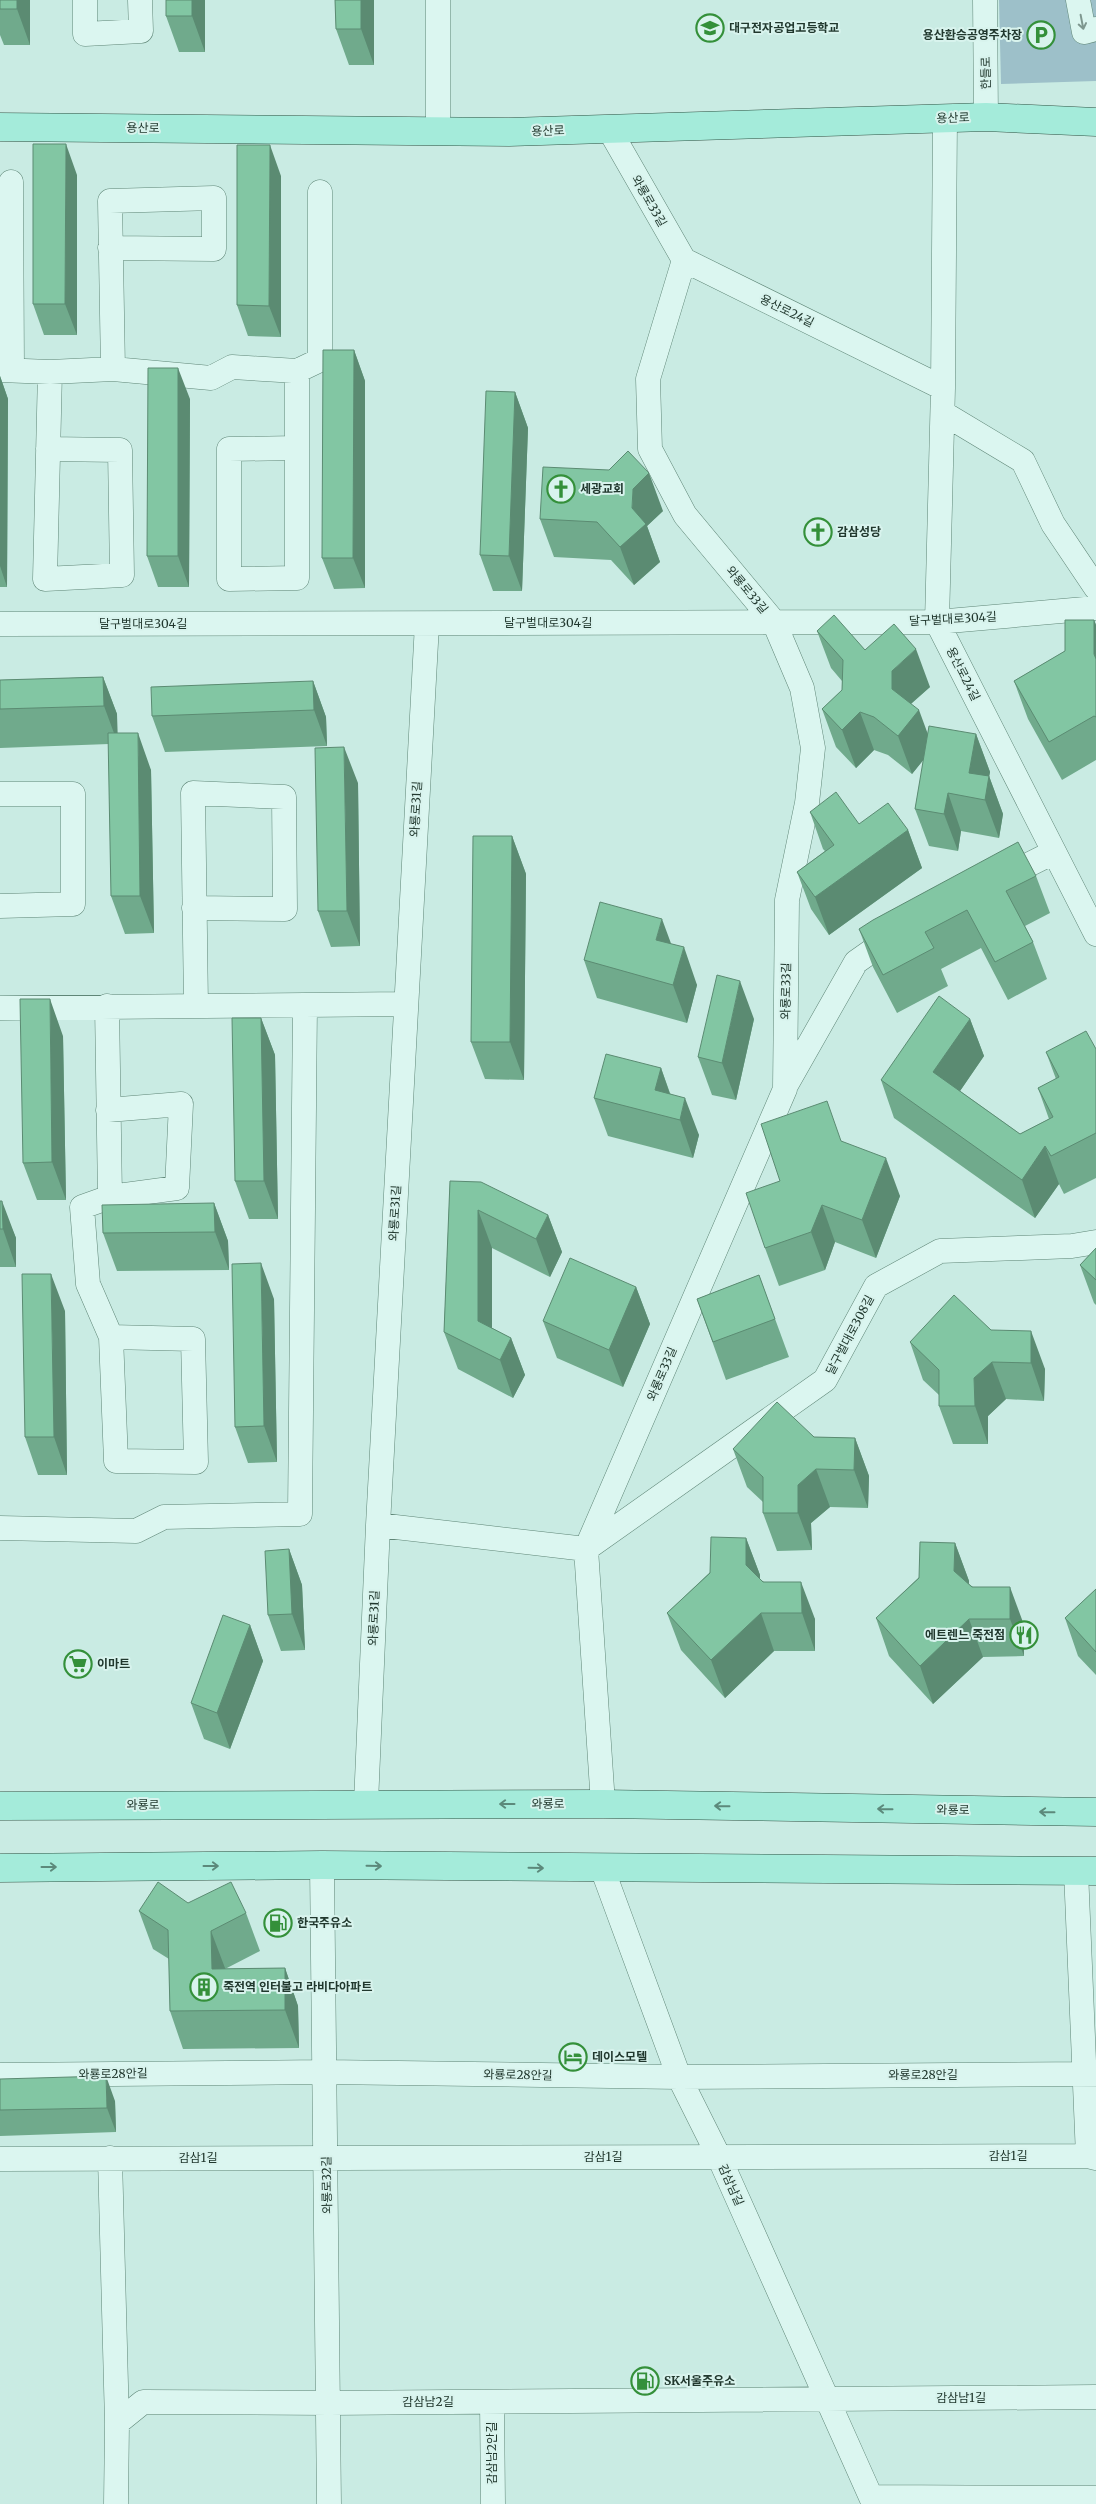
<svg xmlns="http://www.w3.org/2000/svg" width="1096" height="2504" font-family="Merriweather,'Noto Sans KR',serif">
<rect width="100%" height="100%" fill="#c9ebe3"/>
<path fill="#9dc0c9" d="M999,0h97v81l-95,3z"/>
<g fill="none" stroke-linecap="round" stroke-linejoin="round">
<g stroke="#5f8677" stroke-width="25">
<path id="minor" d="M85,0v34l56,-3 -1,-31
M985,0l1,117
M1078,0l6,32 12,-3
M945,118l-2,270 -6,234 159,312
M438,131v-131
M11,182l1,187
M110,248l104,1v-51l-104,3 3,168
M684,260l259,128
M0,370l50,2 63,-3 98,9 21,-11 65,4 23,-11v-168
M297,371v207l-68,1v-130l68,-1
M943,413l80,48 30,63 43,64
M48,449l72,1 2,125 -77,4 5,-207
M0,624l937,-2 159,-14
M0,794h73v110l-73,2
M1002,878l52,-26
M194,908l91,1 -1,-112 -91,-4 3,213
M107,1006l3,191 67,-9 4,-84 -73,6
M0,1008l406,-4
M785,1087l71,-125 37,-26
M110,1197l-28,10 6,77 23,53 5,124 80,1 -3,-123 -82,-2
M378,1525l208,24
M0,1528l136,3 28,-14 136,-3 5,-509
M586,1549l239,-169 51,-94 64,-35 132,-5 24,-4
M366,1803l12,-278 49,-901
M603,1804l-17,-255 199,-460 2,-189 20,-97 6,-55 -11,-60 -28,-66 -89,-107 -35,-66 -2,-70 36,-119 -75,-131
M322,1865l7,639
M602,1868l77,209 40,80 155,347
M1076,1871l12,285
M0,2075l325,-3 354,5 417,-3
M110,2158l7,265
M0,2159l1088,-3 8,2
M492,2402l1,102
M871,2497l225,1
M116,2504l1,-81 26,-21 186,1 767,-6"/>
</g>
<g stroke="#325445" stroke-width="29">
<path id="major" d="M0,127l509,5 477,-15 110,5
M0,1806l603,-2 493,8
M0,1868l322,-3 774,6"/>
</g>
<use href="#minor" stroke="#dbf6f0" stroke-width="24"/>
<use href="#major" stroke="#a4ebda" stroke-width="28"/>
</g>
<path fill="#70aa8c" d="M0,0h30v45h-26l-4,-10z
M205,0v52h-26l-13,-36z
M335,0h39v65h-25l-13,-36z
M77,175v160h-33l-11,-31z
M281,176v161l-33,-1 -11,-31z
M354,350l11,31v207l-31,1 -12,-31z
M0,376l8,23 -1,188h-7z
M515,392l13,36 -6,163h-29l-13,-36z
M190,399l-1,188h-31l-11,-31z
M663,511l-16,15 13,36 -26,23 -23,-25 -57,-3 -14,-38z
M1094,620l2,5v135l-34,20 -34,-61 -14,-38 51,-30z
M817,631l48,19 65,37 -19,17 17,31 48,-1 14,38 -1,4 14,38 -4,24 -38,-7 -3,20 -29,-5 -14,-37 9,-50 -12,15 -24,-19 -14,-5 -18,18 -20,-21 -14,-38 20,-19v-9l-11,-13z
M103,677l14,37v19l34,37 3,163 -29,1 -14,-38 -2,-152 -109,4v-68z
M313,681l13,36 1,29 -162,6 -13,-36z
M358,783l2,163 -29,1 -13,-36z
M810,812l49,12 49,6 14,38 -93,67 -18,-26 -14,-37 28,-21 -2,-2z
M512,836l14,38 -2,206 -39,-1 -14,-37z
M1036,876l14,37 -25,13 8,16 14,37 -39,21 -27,-52 -40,21 7,17 -51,27 -24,-46 -14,-38z
M671,944l26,41 -10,38 -90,-25 -13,-38z
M261,1018l14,37 3,164h-29l-14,-38z
M754,1019l-18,81 -24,-5 -14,-38z
M970,1019l14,37 -24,35 60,43 29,-15 -11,-31 18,-9 -10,-27 50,-3v129l-32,16 -5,-10 -24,34 -141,-100 -13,-38z
M63,1036l3,164h-29l-14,-37z
M661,1068l9,25 29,42 -6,23 -85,-22 -14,-38z
M842,1141l58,55 -24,62 -41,-16 -10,28 -46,16 -14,-38 15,-67z
M450,1181l98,34 14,37 -12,25 -58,-29v80l19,10 14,37 -12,23 -55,-29 -14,-37z
M0,1201l16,37v29h-16z
M214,1203l14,38 1,29 -112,1 -14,-38z
M1096,1248v57l-2,-2 -14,-38z
M759,1275l30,82 -63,23 -29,-81z
M636,1287l14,37 -27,63 -66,-29 -14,-37z
M274,1299l3,163 -29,1 -13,-36z
M65,1311l2,164h-29l-13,-38z
M991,1330l54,39 -1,32 -38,-2 -18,17v28h-35l-14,-38v-11l-16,-15 -13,-38z
M814,1437l41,1 14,38 -1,32 -38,-1 -19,16 1,27 -35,1 -14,-38v-11l-16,-15 -14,-38z
M746,1538l14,37v4l55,40v32h-41l-49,47 -44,-48 -14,-37z
M955,1543l14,38v3l55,41v31l-41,1 -50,47 -44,-48 -13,-38z
M289,1549l13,36 3,65 -24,1 -13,-36z
M1096,1589v86l-18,-19 -13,-38z
M250,1625l13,36 -33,88 -26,-10 -13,-36z
M188,1903l58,10 14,38 -35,18 60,-1 13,38 1,42 -116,1 -13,-38 -1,-52 -16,-10 -14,-38z
M0,2079l115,22 1,31 -116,4z"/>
<path fill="#5b8b72" d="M17,0h13v45l-13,-36z
M192,0h13v52l-13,-36z
M361,0h13v65l-13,-36z
M66,144l11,31v160l-12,-31z
M270,145l11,31v161l-12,-31z
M354,350l11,31v207l-12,-30z
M178,368l12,31 -1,188 -11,-31z
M0,376l8,23 -1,188 -7,-21z
M515,392l13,36 -6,163 -13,-35z
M649,473l14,38 -16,15 13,36 -26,23 -14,-38 12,-39 1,-19z
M1094,620l2,5v35l-2,-6z
M916,649l14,38 -24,21 13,2 14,38 -21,26 -14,-38 -6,-47v-18z
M103,677l14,37 1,30 -14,-38z
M313,681l13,36 1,29 -13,-36z
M860,712l14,38 -18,18 -14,-38z
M138,733l13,37 3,163 -14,-37z
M976,734l14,38 -5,28 -16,-27z
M344,747l14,36 2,163 -13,-35z
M989,776l14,38 -4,24 -14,-38z
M948,793l13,38 -3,20 -14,-37z
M908,830l14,38 -93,67 -14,-38z
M512,836l14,38 -2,206 -14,-38z
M662,919l14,38 -20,-17z
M684,947l13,38 -10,38 -14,-38z
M740,981l14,38 -18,81 -14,-37z
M50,999l13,37 3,164 -14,-38z
M261,1018l14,37 3,164 -14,-38z
M970,1019l14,37 -37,54 -14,-38z
M661,1068l13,38 -19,-16z
M685,1098l14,37 -6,23 -13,-38z
M1045,1146l14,38 -24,34 -13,-38z
M886,1158l14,38 -24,62 -14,-38z
M2,1201l14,37v29l-13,-38z
M214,1203l14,38 1,29 -14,-38z
M822,1205l13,37 -10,28 -14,-38z
M478,1210l14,38v108l-14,-35z
M548,1215l14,37 -12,25 -14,-38z
M261,1263l13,36 3,163 -13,-36z
M51,1274l14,37 2,164 -13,-38z
M636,1287l14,37 -27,63 -14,-37z
M1031,1331l14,38 -1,32 -13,-38z
M511,1338l14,37 -12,23 -13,-38z
M992,1362l14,37 -18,17v28l-13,-38 -1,-28z
M855,1438l14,38 -1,32 -14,-38z
M816,1469l14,38 -19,16 1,27 -14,-37v-28z
M746,1538l14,37 -1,28 -13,-38z
M955,1543l14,38 -1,27 -14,-37z
M289,1549l13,36 3,65 -13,-36z
M801,1582l14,37v32l-13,-38z
M1010,1587l14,38v31l-14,-37z
M761,1613l13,38 -49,47 -14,-38z
M969,1619l14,38 -50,47 -13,-38z
M250,1625l13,36 -33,88 -13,-36z
M211,1931l14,37 1,39 -14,-38z
M285,1968l13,38 1,42 -14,-38z
M106,2076l9,25 1,31 -9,-24z"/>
<path fill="#82c6a3" stroke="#5b8b72" d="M0,0h17v9h-17z
M166,0h26v16h-26z
M335,0h26v29h-25z
M33,144h33l-1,160h-32z
M237,145h33l-1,161 -32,-1z
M323,350h31l-1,208h-31z
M148,368h30v188h-31z
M486,391l29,1 -6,164 -29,-1z
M628,451l21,22 -16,16 -1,19 14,16 -26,23 -23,-25 -57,-3 3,-52 66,3z
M834,615l31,35 29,-26 22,25 -24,22v18l27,21 -21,26 -24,-19 -14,-5 -18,18 -20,-21 20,-19 1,-30 -26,-29z
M1065,620h29v34l2,5v58l-2,-1 -45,26 -35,-61 51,-30z
M103,677l1,29 -104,3v-29z
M313,681l1,29 -162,6 -1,-29z
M929,726l47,8 -7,39 20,3 -4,24 -37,-7 -4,21 -29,-5z
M108,733h30l2,163h-29z
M344,747l3,164h-29l-3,-163z
M836,792l23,32 29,-21 20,27 -93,67 -18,-25 37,-27 -24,-33z
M473,836h39l-2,206h-39z
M1018,842l18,34 -30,15 27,51 -38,20 -28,-52 -42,22 9,16 -51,27 -24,-46 14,-9z
M600,902l62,17 -6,21 28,7 -11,38 -89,-25z
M717,975l23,6 -18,82 -24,-6z
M939,996l31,23 -37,53 87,62 33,-17 -15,-29 21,-11 -13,-25 40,-21 10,18v84l-45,23 -6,-10 -23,34 -141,-100z
M20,999h30l2,163 -29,1z
M232,1018h29l3,163h-29z
M606,1054l55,14 -6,22 30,8 -5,22 -86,-22z
M827,1101l14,40 45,17 -24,62 -40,-15 -11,27 -46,16 -19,-55 34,-12 -19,-57z
M450,1181l31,1 67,33 -12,24 -58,-29v111l33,17 -11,22 -56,-28z
M0,1201h2l1,28h-3z
M214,1203l1,29 -112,1 -1,-28z
M1096,1248v32l-16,-15z
M570,1258l66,29 -27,63 -66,-29z
M261,1263l3,163 -29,1 -3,-163z
M22,1274h29l3,163h-29z
M759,1275l16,44 -62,23 -16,-43z
M954,1295l37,35 40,1v32l-39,-1 -18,16 1,28h-36v-36l-29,-28z
M777,1402l37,35 41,1 -1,32 -38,-1 -18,16v28h-35v-36l-30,-28z
M711,1537l35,1v27l17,17h38l1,31h-41l-50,47 -44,-47 43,-40z
M920,1542l35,1 -1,28 18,16h38v32h-41l-49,47 -44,-48 43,-40z
M289,1549l3,65 -24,1 -3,-64z
M1096,1589v63l-31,-34z
M223,1615l27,10 -33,88 -26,-10z
M158,1882l30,21 43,-21 15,31 -35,18 1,38 73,-1v42l-115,1 -2,-81 -29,-19z
M106,2076l1,32 -107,2v-31z"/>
<defs><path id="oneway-shaft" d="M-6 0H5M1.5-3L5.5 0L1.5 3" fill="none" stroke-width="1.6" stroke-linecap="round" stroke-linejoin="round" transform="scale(1.25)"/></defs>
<use stroke="#7e978f" href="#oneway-shaft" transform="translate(1082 22) rotate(79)"/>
<g stroke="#5c897b">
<use href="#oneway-shaft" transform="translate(507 1804) rotate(-180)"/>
<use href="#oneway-shaft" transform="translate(722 1806) rotate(-179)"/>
<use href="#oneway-shaft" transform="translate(885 1809) rotate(-179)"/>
<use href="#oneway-shaft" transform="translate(1047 1812) rotate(-179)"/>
<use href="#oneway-shaft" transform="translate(211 1866)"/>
<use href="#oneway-shaft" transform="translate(374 1866) rotate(1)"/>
<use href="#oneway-shaft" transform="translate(49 1867)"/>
<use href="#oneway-shaft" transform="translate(536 1868) rotate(1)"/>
</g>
<defs>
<g id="school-ring" transform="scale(1.4375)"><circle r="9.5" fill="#d8f3ed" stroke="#34903a" stroke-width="1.5"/><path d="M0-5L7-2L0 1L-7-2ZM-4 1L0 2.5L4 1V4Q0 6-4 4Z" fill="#34903a"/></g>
<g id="parking-ring" transform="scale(1.4375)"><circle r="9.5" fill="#d8f3ed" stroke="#34903a" stroke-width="1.5"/><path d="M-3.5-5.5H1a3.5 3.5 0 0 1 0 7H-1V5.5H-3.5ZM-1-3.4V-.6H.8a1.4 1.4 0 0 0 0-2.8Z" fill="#34903a"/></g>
<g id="church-ring" transform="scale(1.4375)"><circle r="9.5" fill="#d8f3ed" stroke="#34903a" stroke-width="1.5"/><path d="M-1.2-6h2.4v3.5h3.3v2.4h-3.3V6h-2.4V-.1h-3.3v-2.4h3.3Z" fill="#34903a"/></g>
<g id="restaurant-ring" transform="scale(1.4375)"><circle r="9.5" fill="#d8f3ed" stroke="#34903a" stroke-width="1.5"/><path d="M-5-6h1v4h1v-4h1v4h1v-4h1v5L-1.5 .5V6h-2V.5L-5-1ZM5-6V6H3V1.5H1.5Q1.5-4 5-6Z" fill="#34903a"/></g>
<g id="supermarket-ring" transform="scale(1.4375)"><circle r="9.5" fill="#d8f3ed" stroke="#34903a" stroke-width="1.5"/><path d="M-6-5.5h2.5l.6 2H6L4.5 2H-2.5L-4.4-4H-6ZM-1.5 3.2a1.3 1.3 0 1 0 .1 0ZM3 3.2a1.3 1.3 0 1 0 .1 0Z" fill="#34903a"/></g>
<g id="fuel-ring" transform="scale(1.4375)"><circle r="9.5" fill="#d8f3ed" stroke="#34903a" stroke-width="1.5"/><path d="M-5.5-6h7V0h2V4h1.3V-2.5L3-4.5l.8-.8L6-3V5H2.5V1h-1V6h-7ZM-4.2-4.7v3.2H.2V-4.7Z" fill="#34903a"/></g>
<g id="building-ring" transform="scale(1.4375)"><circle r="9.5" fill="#d8f3ed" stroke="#34903a" stroke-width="1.5"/><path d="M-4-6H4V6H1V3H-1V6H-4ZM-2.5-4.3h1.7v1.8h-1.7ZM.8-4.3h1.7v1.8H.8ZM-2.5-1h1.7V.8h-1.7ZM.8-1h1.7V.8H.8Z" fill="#34903a"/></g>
<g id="hotel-ring" transform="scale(1.4375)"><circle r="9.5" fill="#d8f3ed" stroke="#34903a" stroke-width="1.5"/><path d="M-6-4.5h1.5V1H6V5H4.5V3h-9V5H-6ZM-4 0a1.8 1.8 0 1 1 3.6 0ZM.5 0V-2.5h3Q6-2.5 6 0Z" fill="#34903a"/></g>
</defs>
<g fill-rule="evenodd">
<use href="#school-ring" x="710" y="28"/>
<use href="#parking-ring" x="1041" y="35"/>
<use href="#church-ring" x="561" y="489"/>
<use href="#church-ring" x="818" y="532"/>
<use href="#restaurant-ring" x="1024" y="1635"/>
<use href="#supermarket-ring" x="78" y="1664"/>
<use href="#fuel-ring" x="278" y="1923"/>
<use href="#building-ring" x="204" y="1987"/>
<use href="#hotel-ring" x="573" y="2057"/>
<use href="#fuel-ring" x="645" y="2381"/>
</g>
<g text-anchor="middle" stroke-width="4" stroke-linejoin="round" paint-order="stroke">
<g font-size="12" font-weight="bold" fill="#21382e" stroke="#d8f3ed" text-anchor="start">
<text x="729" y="32">대구전자공업고등학교</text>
<text x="1022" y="39" text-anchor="end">용산환승공영주차장</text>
<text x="580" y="493">세광교회</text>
<text x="837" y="536">감삼성당</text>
<text x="1005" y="1639" text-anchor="end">에트렌느 죽전점</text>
<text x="97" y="1668">이마트</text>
<text x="297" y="1927">한국주유소</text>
<text x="223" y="1991">죽전역 인터불고 라비다아파트</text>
<text x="592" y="2061">데이스모텔</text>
<text x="664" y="2385">SK서울주유소</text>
</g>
<g font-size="12" fill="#21382e" stroke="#d8f3ed">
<text transform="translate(986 73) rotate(-91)" y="4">한들로</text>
<text transform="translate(953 118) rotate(-2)" y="4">용산로</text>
<text transform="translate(143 128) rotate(1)" y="4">용산로</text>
<text transform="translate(548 131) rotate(-2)" y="4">용산로</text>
<text transform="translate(649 201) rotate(60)" y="4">와룡로33길</text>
<text transform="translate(787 311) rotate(26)" y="4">용산로24길</text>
<text transform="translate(747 590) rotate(50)" y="4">와룡로33길</text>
<text transform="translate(953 619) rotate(-3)" y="4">달구벌대로304길</text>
<text x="548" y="627">달구벌대로304길</text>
<text x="143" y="628">달구벌대로304길</text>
<text transform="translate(963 674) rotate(63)" y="4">용산로24길</text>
<text transform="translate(416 809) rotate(-87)" y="4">와룡로31길</text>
<text transform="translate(786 991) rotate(-89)" y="4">와룡로33길</text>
<text transform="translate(395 1213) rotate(-87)" y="4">와룡로31길</text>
<text transform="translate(850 1335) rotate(-62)" y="4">달구벌대로308길</text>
<text transform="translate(662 1374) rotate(-67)" y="4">와룡로33길</text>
<text transform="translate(374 1618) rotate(-88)" y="4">와룡로31길</text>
<text x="548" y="1808">와룡로</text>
<text x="143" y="1809">와룡로</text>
<text transform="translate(953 1810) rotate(1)" y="4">와룡로</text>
<text transform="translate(113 2074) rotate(-1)" y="4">와룡로28안길</text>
<text transform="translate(518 2075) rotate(1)" y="4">와룡로28안길</text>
<text x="923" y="2079">와룡로28안길</text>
<text x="1008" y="2160">감삼1길</text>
<text x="603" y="2161">감삼1길</text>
<text x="198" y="2162">감삼1길</text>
<text transform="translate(327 2185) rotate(-91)" y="4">와룡로32길</text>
<text transform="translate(731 2185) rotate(66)" y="4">감삼남길</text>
<text x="961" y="2402">감삼남1길</text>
<text x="428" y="2406">감삼남2길</text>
<text transform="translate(492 2453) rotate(-90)" y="4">감삼남2안길</text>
</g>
</g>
</svg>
